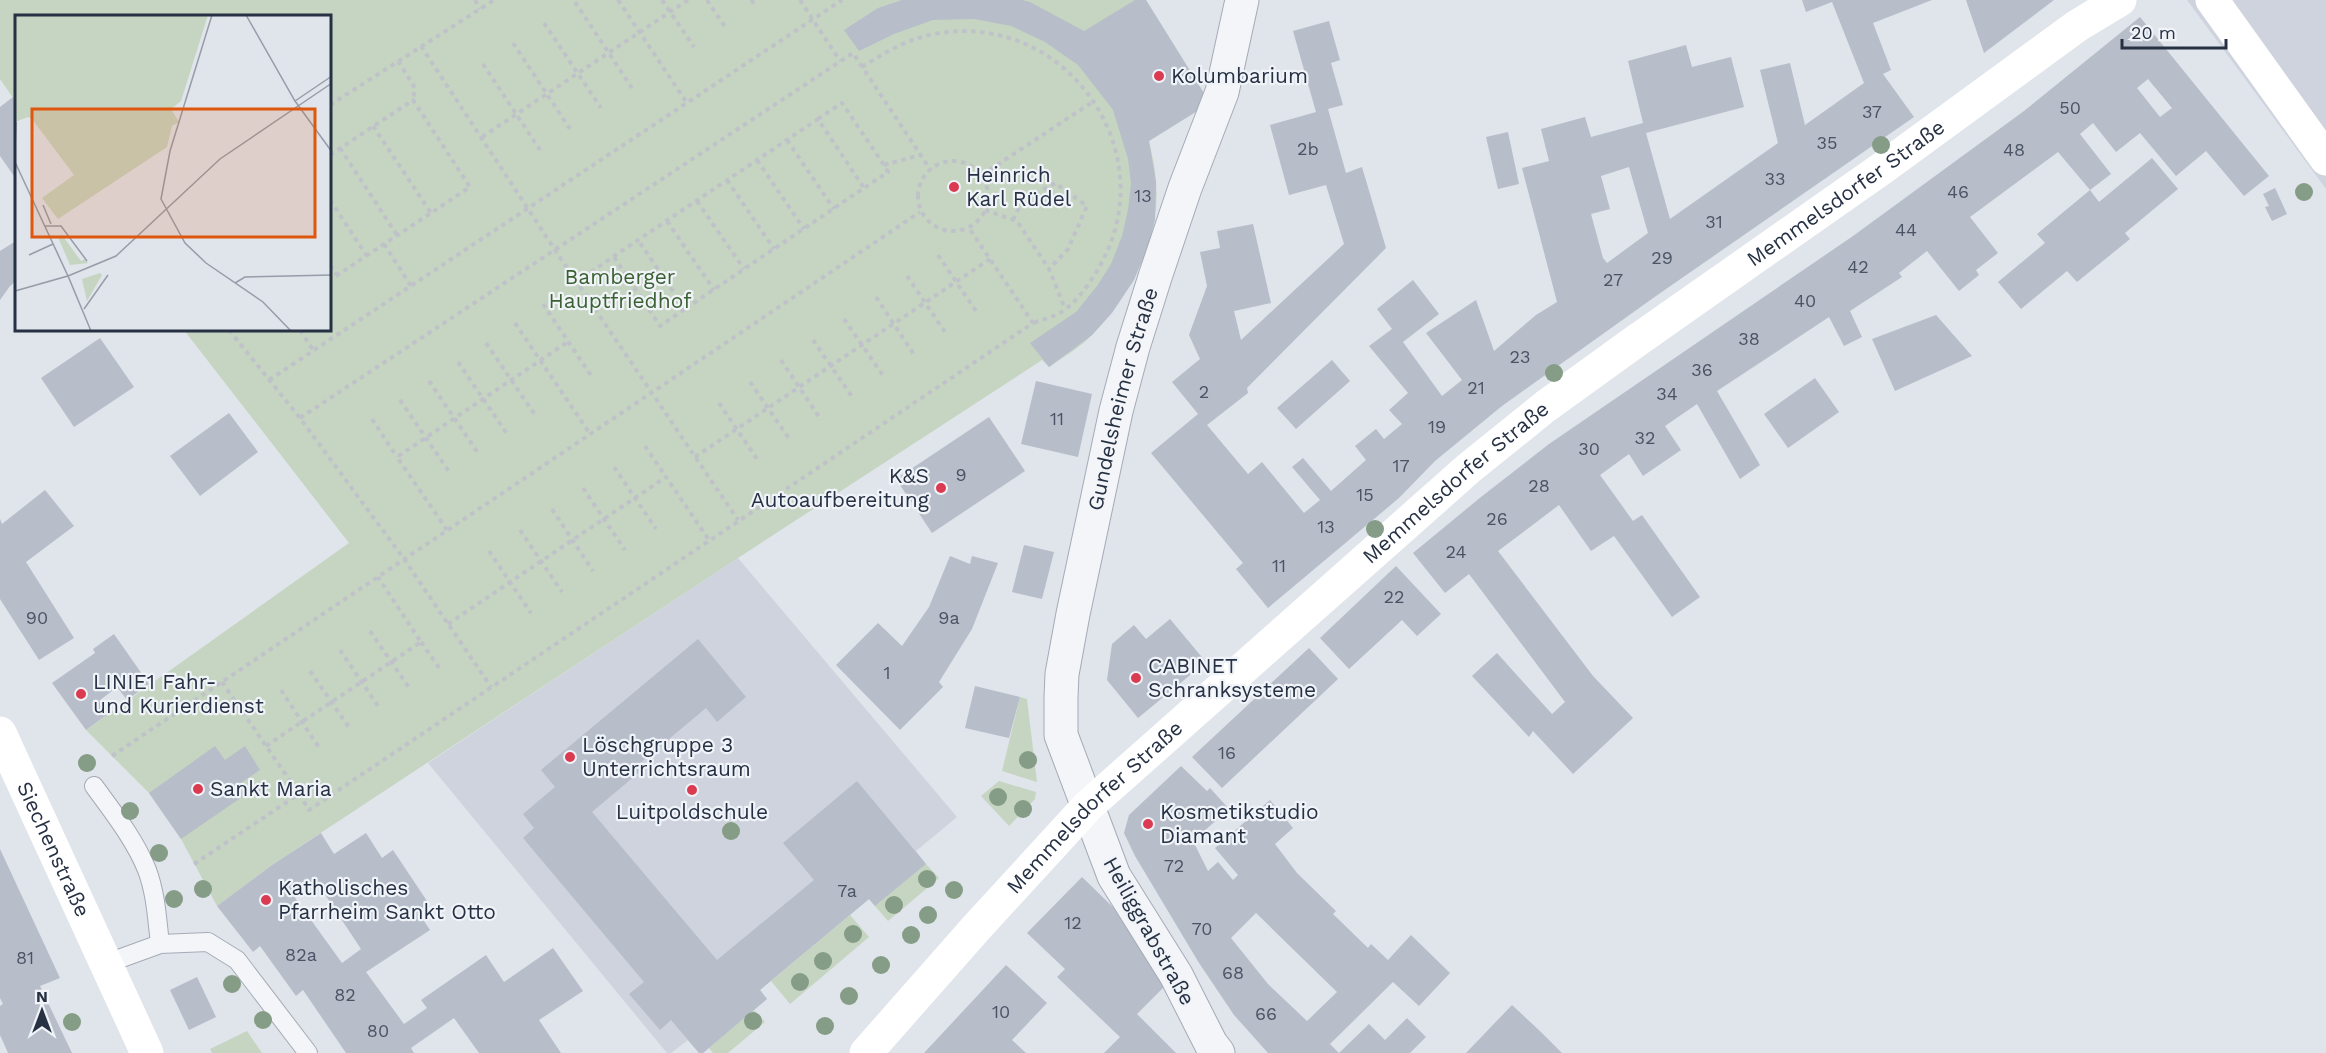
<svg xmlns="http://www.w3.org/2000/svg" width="2326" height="1053" font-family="'Work Sans',sans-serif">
<rect width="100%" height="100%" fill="#e0e4eb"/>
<path fill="#ced3dd" d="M2187,0h139v189z
M738,558l219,259 -41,34 10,13 -51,42 -6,-7 -109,91 7,9 -64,54h-4l-11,-13 -17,13h-4l-239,-290z"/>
<path fill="#c6d5c1" d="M0,0h1146l64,103 -61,38c3,13 6,27 7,41 5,57 -25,111 -63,152 -12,13 -30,23 -44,33l-7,-7 -304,198 -466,307 -55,41 -36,-67 -32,-46 -63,-63 263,-187 -165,-213h146v-314h-314v86l-16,-23z
M1020,697l7,2 10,83 -35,-11z
M999,781l37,11 -1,7 -26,27 -28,-30z
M926,864l13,14 -51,43 -13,-15z
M850,915l19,22 -79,67 -19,-23z
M754,1010l11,12 -37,31h-15l-4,-5z
M247,1031l15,22h-50l-2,-4z"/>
<path fill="#b7bdc9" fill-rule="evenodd" d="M902,0h120l8,2 54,29 51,-31h11l64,103 -61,38 7,41 -1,38 -8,29 -13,31 -22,33 -20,22 -43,32 -19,-24 46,-31 21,-26 14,-22 11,-28 6,-26 3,-27 -3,-24 -15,-49 -35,-45 -33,-23 -34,-16 -37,-7 -41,1 -39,14 -35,17 -15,-21 34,-22z
M1802,0h130l-59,23 18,47 -8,4 31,43 -258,179 -154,110 -67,55 -36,37 -131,110 -32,-39 7,-6 -92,-110 47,-39 -26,-32 28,-23 -11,-24 18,-49 -7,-34 20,-4 -3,-17 36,-7 18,79 -37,8 7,29 103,-96 -18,-59 -37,10 -19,-70 46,-13 -23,-81 36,-10 11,39 -9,3 12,42 -15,4 18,64 16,-6 24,81 -139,140 1,5 -41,32 41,49 14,-12 42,51 16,-13 -28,-33 11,-9 28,33 35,-31 -11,-14 21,-17 8,10 18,-15 -13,-14 19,-17 -39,-47 23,-17 -15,-20 36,-29 26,34 -36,28 39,54 20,-16 -36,-47 50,-33 18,51 42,-36 21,-13 -35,-134 27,-7 -8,-32 44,-12 6,20 52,-14 -15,-62 58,-16 6,22 39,-10 13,50 -98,26 24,86 108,-76 -18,-73 30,-7 15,62 59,-42 -32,-81 -26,10zM1629,167l19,66 -41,30 -4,-5 -12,-44 19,-5 -9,-33z
M1966,0h88l-70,53z
M2140,17l129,159 -25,20 -38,-45 -30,25 -36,-43 -24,19 -23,-29 -13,11 31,40 -21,16 -32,-38 -88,65 28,36 -22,17 3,5 -20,16 -32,-40 -28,22 3,4 -52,34 12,26 -18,9 -15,-29 -112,74 43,74 -20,14 -43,-75 -32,22 16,24 -38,26 -14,-22 -29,21 33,46 9,-6 58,82 -28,20 -58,-81 -23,15 -32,-46 -61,46 95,125 40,42 -60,56 -40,-43 -4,6 -57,-61 25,-23 55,61 13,-12 -96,-128 -24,19 -32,-40 68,-56 68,-53 304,-208 171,-125zM2148,79l24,29 -12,9 -23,-29z
M13,97l3,5v77l-16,-23v-49z
M1508,132l11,52 -21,5 -12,-52z
M2152,158l26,31 -53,44 5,6 -53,43 -10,-11 -46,38 -23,-27 47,-39 -8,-9 53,-44 9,12z
M2275,188l12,26 -15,7 -7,-14 4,-1 -6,-12z
M16,241v40l-6,5 -10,14v-49z
M1936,315l36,41 -77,35 -23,-52z
M100,338l34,49 -60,40 -33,-49z
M1332,360l18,21 -54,48 -19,-21z
M1815,378l24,34 -51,36 -24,-34z
M1036,381l56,13 -14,63 -57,-13z
M229,413l29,39 -58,44 -30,-40z
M989,417l36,54 -93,62 -36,-54z
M45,490l29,36 -48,36 48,76 -35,22 -39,-61v-80l2,5z
M1024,545l30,7 -12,47 -30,-7z
M950,556l20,8 2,-8 26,7 -26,66 -33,53 4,5 -43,43 -64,-65 42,-42 24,23 27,-39z
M1396,566l45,48 -24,22 -15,-16 -53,49 -29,-31z
M1170,619l36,43 -68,56 -31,-38 5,-36 22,-19 12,14z
M114,634l35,50 -22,16 -10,-13 -18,14 9,13 -22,16 -34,-47 43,-30 -2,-4z
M698,639l48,58 -29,25 -11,-14 -67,56 4,5 -51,43 125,148 97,-80 -31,-37 74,-62 69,83 -51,42 -6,-7 -109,91 7,9 -64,54h-4l-28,-33 -11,10 -31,-36 15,-12 -121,-144 11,-10 -11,-14 32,-27 -14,-17z
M1309,648l29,31 -116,109 -30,-31z
M975,686l45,11 -11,41 -44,-10z
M215,746l10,14 20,-14 15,24 -22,15 7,10 -64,44 -32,-46z
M1181,766l26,25 3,-3 19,21 -36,32 15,30 10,-9 15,18 5,-5 -23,-27 55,-48 23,28 -18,16 22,29 39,38 -3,3 35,34 3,-4 17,16 23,-25 39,38 -31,33 -26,-24 -63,62 9,9h-71l-34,-38 -35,-52 -64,-107 -11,-23 5,-18zM1256,913l81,79 -30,29 -39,-37 -37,-46z
M260,782l9,12 -5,3 -9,-12z
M321,833l13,21 32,-21 16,25 11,-8 36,54 -11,8 12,18 -64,42 38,52 23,-16 -6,-8 65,-45 18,27 49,-34 30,43 -44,29 22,33h-82l-25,-35 -43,30 3,5h-68l-43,-63 -7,6 -36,-50 -7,6 -36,-46 55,-41zM316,881l45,68 -19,14 -49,-68z
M0,849l60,129 -20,8 32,67h-64l-8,-18v-29l3,-2 -3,-6z
M1082,877l36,35 50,71 -31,31 39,39h-72l16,-16 -63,-60 8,-8 -38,-36z
M1006,965l41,38 -35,37 14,13h-102z
M197,977l19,40 -27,13 -19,-40z
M1512,1005l29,27 21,21h-96z
M1407,1018l19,19 -16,16h-71l30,-29 16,16z"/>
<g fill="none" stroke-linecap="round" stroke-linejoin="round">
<g stroke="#a5abb6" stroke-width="20">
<path id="lane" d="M94,786c19,26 41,54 53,84 9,24 10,49 13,74
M105,964l55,-20 48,-2 29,18 71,93"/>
</g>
<g stroke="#a5abb6" stroke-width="35">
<g id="street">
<path id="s1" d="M1218,1053l-7,-9 -35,-69 -62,-99 -53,-141v-38l1,-23 11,-60 43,-203 17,-64 22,-70 30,-89 37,-96 20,-92"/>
</g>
</g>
<path stroke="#bfc2c9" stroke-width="4" stroke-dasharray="4.5 4.5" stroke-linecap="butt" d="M475,0l5,9
M618,0l69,103
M662,0l32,47
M707,0l18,27
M751,0l5,6
M800,0l40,61
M575,2l57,86
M544,23l57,85
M513,43l57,86
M421,46l134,204 183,270
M398,61l17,27 -2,12
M483,64l57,86
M862,67c25,-16 49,-30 78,-34 123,-19 218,110 166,221 -9,19 -28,50 -48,60 -8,4 -17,6 -25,9
M330,105l164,-105
M818,119l24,-16 42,62 4,7 -24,16
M373,126l58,87
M482,137l206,-137
M787,140l47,69
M340,148l57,87
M330,155l83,-55 57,87 -140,93
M757,160l47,69
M918 196a35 35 0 1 1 70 0a35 35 0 1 1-70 0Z
M884,165l36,-10
M982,175l112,-74
M727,180l47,69
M330,200l37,56
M697,201l47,68
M985,210l32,11 32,48 16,40
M1013,220l9,-19 33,-18 32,23 -19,43 -19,20
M667,221l47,69
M384,244l27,42
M938,255l40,59
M614,257l46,69 25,-17
M330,265l7,10
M907,276l40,59
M576,282l62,-42 180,-121 46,69 -179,121 -47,-69
M876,297l39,59
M543,304l49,73
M844,319l40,58
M515,323l75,111
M229,330l71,88 104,141 87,128
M300,330l13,20
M813,340l40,58
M486,343l49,72
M781,360l40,60
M458,362l49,72
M269,380l573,-380
M429,381l49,72
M750,382l40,58
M400,400l50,73
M719,403l40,59
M300,418l553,-365 77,116
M372,419l25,38
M645,446l21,31
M695,457l295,-198
M614,467l42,62
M583,488l42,62
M552,509l41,62
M447,530l-50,-73 172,-116
M520,530l42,62
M489,551l42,62
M448,624l218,-147 43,63
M370,631l40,58
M421,642l19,27
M340,650l40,59
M310,671l40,58
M222,682l77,112
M281,690l39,59
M266,746l155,-104 -43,-65
M112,756l808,-544
M194,864l105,-70 10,16 724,-487 -64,-95"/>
<use href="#lane" stroke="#f4f5f8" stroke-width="18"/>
<use href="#street" stroke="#f4f5f8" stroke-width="33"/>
<g stroke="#fff" stroke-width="33">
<path d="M2212,0l114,159"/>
<path id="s2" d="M0,733l147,320"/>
<path id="s3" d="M866,1053l111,-126 111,-121 381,-338 77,-62 90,-65 248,-174 193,-141 43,-26"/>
</g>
</g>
<g fill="#859c86">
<circle cx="1881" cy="145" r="9"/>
<circle cx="2304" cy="192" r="9"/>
<circle cx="1554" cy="373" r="9"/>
<circle cx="1375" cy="529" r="9"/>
<circle cx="1028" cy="760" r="9"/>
<circle cx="87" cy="763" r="9"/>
<circle cx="998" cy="797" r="9"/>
<circle cx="1023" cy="809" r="9"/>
<circle cx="130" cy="811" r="9"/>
<circle cx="731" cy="831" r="9"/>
<circle cx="159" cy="853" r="9"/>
<circle cx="927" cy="879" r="9"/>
<circle cx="203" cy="889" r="9"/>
<circle cx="954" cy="890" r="9"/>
<circle cx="174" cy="899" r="9"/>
<circle cx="894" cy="905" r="9"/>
<circle cx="928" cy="915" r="9"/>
<circle cx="853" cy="934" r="9"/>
<circle cx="911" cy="935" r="9"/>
<circle cx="823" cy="961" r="9"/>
<circle cx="881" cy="965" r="9"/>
<circle cx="800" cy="982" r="9"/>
<circle cx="232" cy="984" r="9"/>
<circle cx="849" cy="996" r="9"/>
<circle cx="263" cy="1020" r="9"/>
<circle cx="753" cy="1021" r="9"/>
<circle cx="72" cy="1022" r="9"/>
<circle cx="825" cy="1026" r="9"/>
</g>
<g fill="#da3b51" stroke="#f0f3f8" stroke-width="2">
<circle cx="1159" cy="76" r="6"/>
<circle cx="954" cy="187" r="6"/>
<circle cx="941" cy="488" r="6"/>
<circle cx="1136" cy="678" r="6"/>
<circle cx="81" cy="694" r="6"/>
<circle cx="570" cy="757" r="6"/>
<circle cx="198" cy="789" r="6"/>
<circle cx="692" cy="790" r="6"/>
<circle cx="1148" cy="824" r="6"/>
<circle cx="266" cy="900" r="6"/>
</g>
<g text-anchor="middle" stroke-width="4.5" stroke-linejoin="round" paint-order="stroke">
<g font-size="18" fill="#4b5465">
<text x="2070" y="114">50</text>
<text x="1872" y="118">37</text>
<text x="1827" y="149">35</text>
<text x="1308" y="155">2b</text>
<text x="2014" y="156">48</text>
<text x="1775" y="185">33</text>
<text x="1958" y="198">46</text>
<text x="1143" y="202">13</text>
<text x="1714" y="228">31</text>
<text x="1906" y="236">44</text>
<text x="1662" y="264">29</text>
<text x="1858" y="273">42</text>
<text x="1613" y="286">27</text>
<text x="1805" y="307">40</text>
<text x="1749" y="345">38</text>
<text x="1520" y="363">23</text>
<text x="1702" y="376">36</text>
<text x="1476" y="394">21</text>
<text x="1204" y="398">2</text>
<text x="1667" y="400">34</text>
<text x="1057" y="425">11</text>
<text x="1437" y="433">19</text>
<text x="1645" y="444">32</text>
<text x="1589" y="455">30</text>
<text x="1401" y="472">17</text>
<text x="961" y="481">9</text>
<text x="1539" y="492">28</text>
<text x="1365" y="501">15</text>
<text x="1497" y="525">26</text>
<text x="1326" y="533">13</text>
<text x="1456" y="558">24</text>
<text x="1279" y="572">11</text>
<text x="1394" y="603">22</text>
<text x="37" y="624">90</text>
<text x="949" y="624">9a</text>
<text x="887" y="679">1</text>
<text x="1227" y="759">16</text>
<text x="1174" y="872">72</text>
<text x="847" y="897">7a</text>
<text x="1073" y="929">12</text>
<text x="1202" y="935">70</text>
<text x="301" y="961">82a</text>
<text x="25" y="964">81</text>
<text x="1233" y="979">68</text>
<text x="345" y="1001">82</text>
<text x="1001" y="1018">10</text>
<text x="1266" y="1020">66</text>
<text x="378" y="1037">80</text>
</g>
<g font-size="21" fill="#273144" stroke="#f0f3f8" text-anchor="start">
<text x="1171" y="83">Kolumbarium</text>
<text x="966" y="182">Heinrich<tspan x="966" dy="24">Karl Rüdel</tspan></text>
<text x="929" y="483" text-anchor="end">K&amp;S<tspan x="929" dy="24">Autoaufbereitung</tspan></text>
<text x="1148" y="673">CABINET<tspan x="1148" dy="24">Schranksysteme</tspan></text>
<text x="93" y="689">LINIE1 Fahr-<tspan x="93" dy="24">und Kurierdienst</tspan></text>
<text x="582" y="752">Löschgruppe 3<tspan x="582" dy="24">Unterrichtsraum</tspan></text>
<text x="210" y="796">Sankt Maria</text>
<text x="692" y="819" text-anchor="middle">Luitpoldschule</text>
<text x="1160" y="819">Kosmetikstudio<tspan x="1160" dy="24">Diamant</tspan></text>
<text x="278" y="895">Katholisches<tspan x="278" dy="24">Pfarrheim Sankt Otto</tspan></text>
</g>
<g font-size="21" fill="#273144" stroke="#f0f3f8">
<text dy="7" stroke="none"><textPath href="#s3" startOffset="1308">Memmelsdorfer Straße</textPath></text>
<text dy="7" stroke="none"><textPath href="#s1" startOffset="699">Gundelsheimer Straße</textPath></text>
<text dy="7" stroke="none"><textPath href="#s3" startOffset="822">Memmelsdorfer Straße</textPath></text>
<text dy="7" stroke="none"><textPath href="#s3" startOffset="336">Memmelsdorfer Straße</textPath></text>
<text dy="7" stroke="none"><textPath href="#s2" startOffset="128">Siechenstraße</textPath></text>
<text transform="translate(1149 931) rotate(61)" y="7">Heiliggrabstraße</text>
</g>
<g font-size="21" fill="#3b6133" stroke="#f0f3f8">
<text x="620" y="284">Bamberger<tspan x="620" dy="24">Hauptfriedhof</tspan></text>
</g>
</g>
<g transform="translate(15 15)">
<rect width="316" height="316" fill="#e0e4eb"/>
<path d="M0,0h193l-27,86 -10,8 8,13 -7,4 -5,21 -109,72 -16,-21 32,-23 -42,-56 -4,-2 -13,5zM47,220l19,26 4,-2 3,4 -18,2 -12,-28zM85,258l2,2 -15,26 -5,-22z" fill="#c6d5c1"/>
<path fill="none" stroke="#969ca8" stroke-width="1.5" d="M197,0l-42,136 -9,48 24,44 21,20 57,39 28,29M231,0l49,86 37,51M280,86l37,-25M0,134l1,-27M0,147l53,114 48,-20 104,-97 112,-76M28,190l8,19M30,211h16l26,35M14,240l24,-11M220,268l10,-6 87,-2M0,276l53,-15 23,55M69,294l24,-34"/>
<path fill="#de570f" fill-opacity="0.15" stroke="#de570f" stroke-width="3" d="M17,94h283v128h-283z"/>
<rect width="316" height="316" fill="none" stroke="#273144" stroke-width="3"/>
</g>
<g transform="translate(42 1011)" stroke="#f0f3f8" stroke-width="4.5" paint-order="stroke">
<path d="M0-4.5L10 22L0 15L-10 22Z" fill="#273144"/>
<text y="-9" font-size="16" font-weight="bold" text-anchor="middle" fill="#273144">N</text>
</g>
<path d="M2122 39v9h104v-9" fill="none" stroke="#273144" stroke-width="3"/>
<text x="2131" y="39" font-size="18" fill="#273144" stroke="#f0f3f8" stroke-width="4.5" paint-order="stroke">20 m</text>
</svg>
